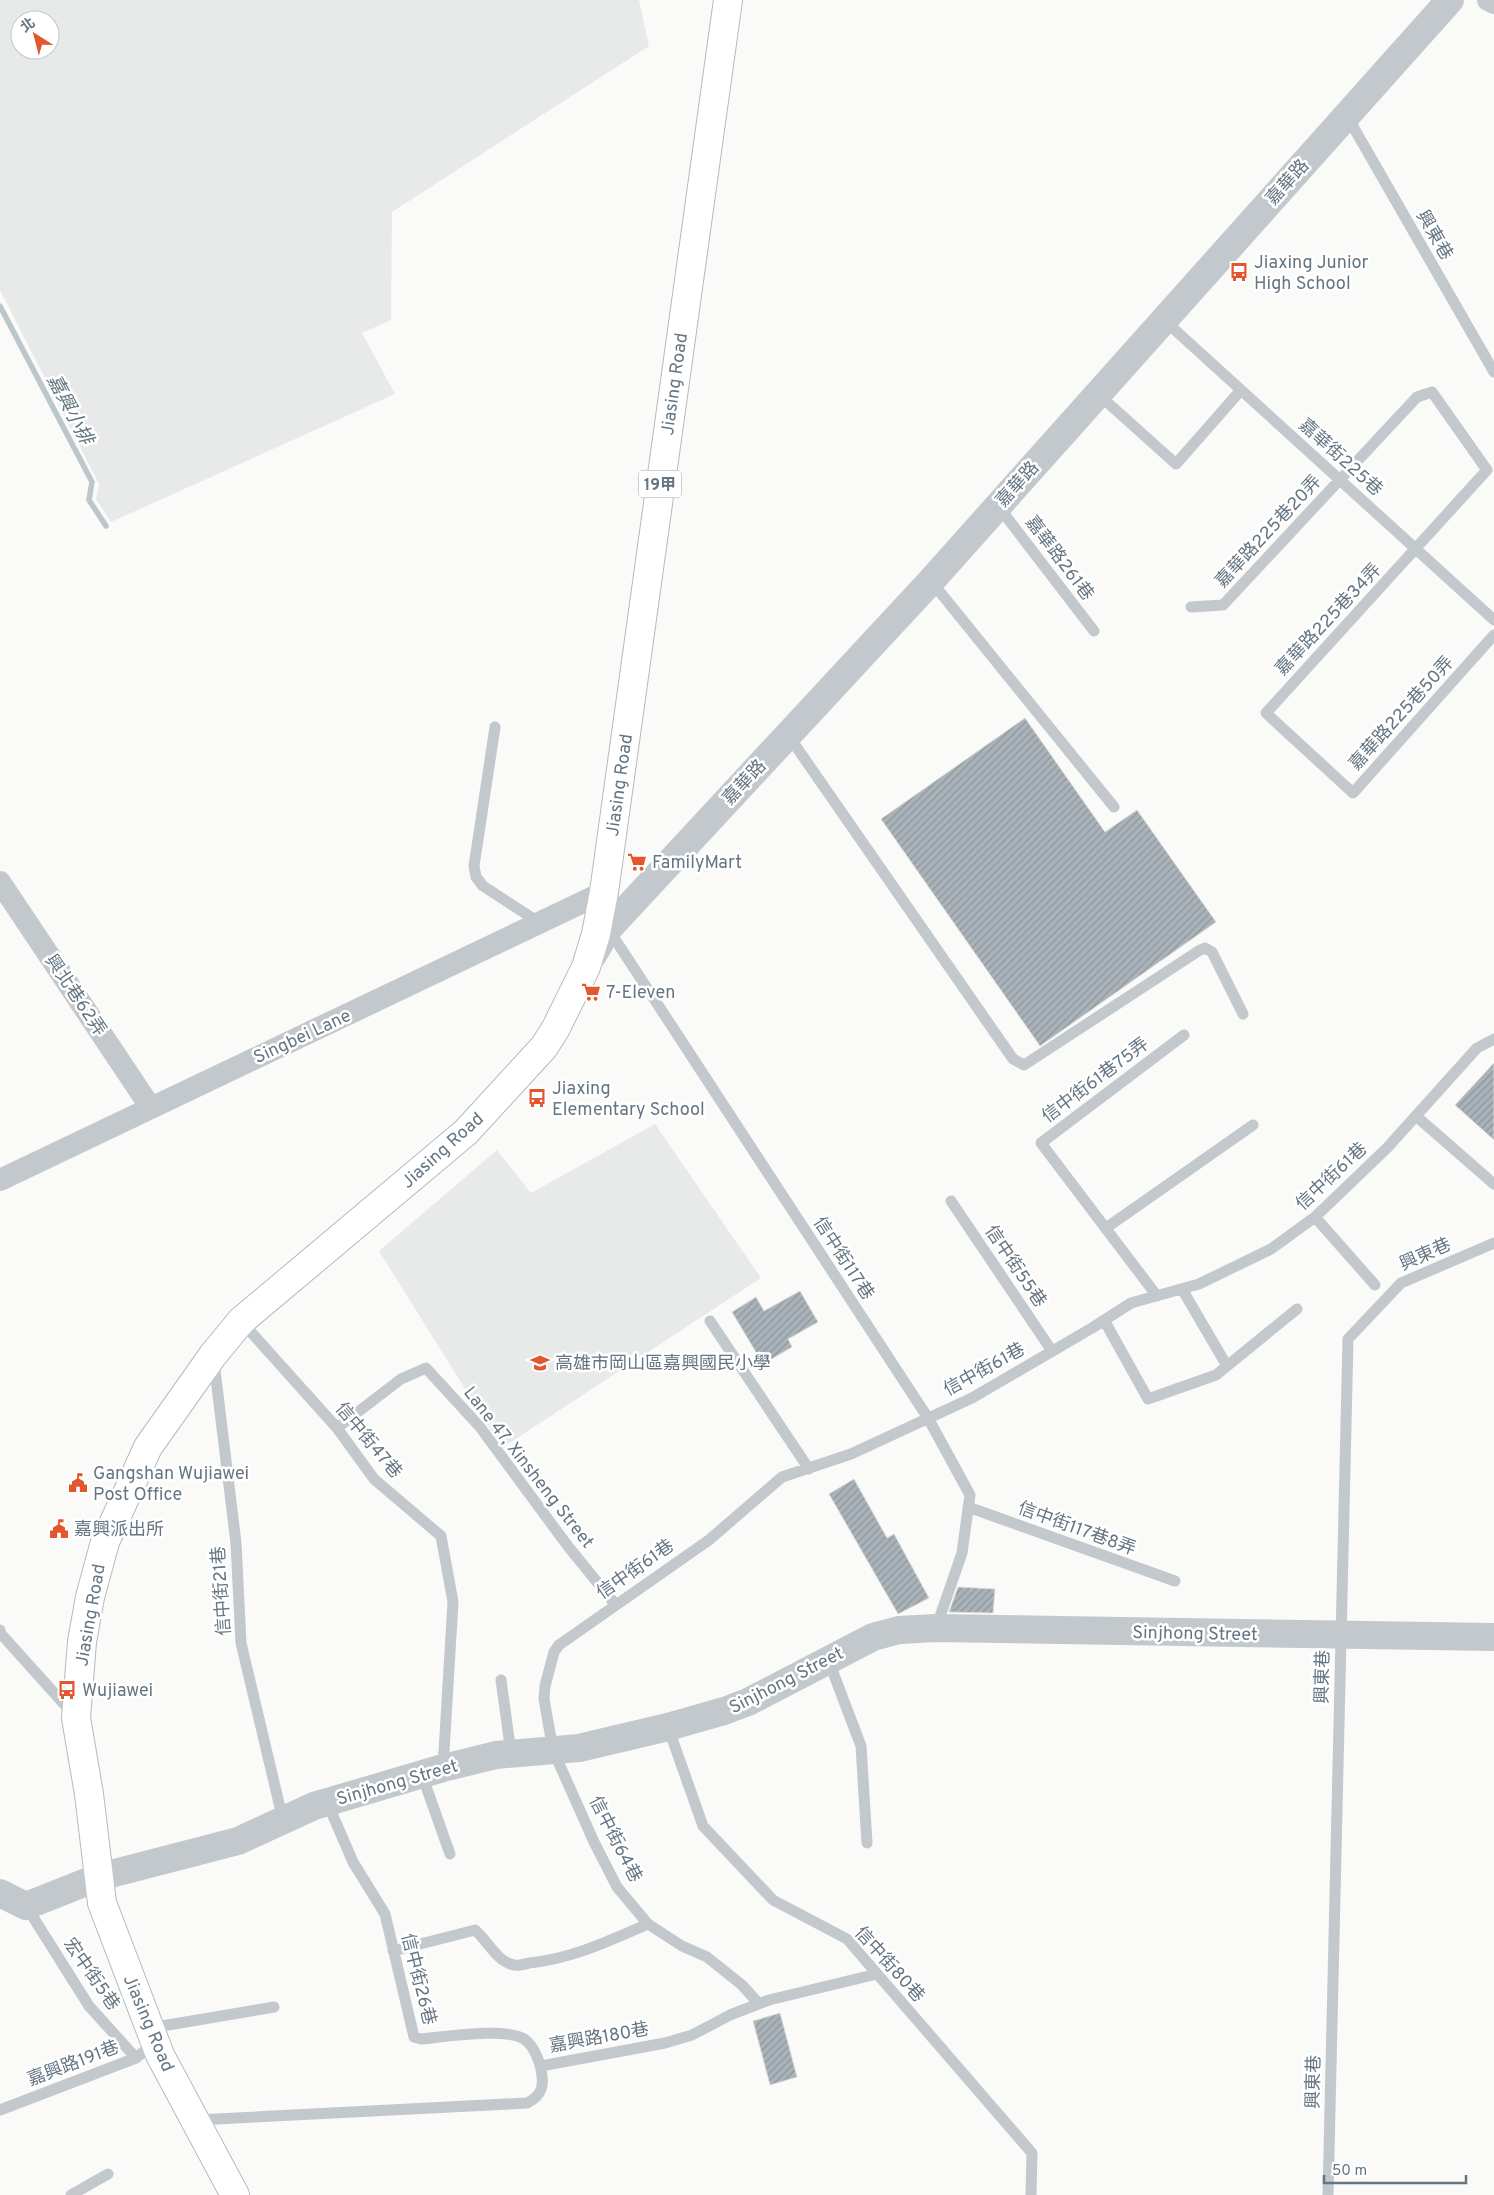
<svg xmlns="http://www.w3.org/2000/svg" width="1494" height="2195" font-family="Overpass,'Noto Sans TC',sans-serif">
<defs>
<pattern id="building-hatch" width="6" height="6" patternUnits="userSpaceOnUse" patternTransform="scale(1.25)"><rect width="6" height="6" fill="#aab3b9"/><path d="M-1 1l2-2M0 6l6-6M5 7l2-2" fill="none" stroke="#8e969c"/></pattern>
</defs>
<rect width="100%" height="100%" fill="#fafaf8"/>
<path fill="#e8e9e9" fill-rule="evenodd" d="M0,0h639l10,46 -257,166 -1,108 -29,13 33,61 -284,128 -15,-23 3,-15 -99,-194zM20,20h30v30h-30z
M655,1124l106,154 -259,170 -123,-197 118,-101 34,43z"/>
<g fill="none" stroke-linecap="round" stroke-linejoin="round">
<path stroke="#bbc7cb" stroke-width="5.5" d="M0,306l92,176 -3,18 17,26"/>
</g>
<path fill="url(#building-hatch)" stroke="#dcdcda" d="M1025,718l80,114 32,-22 79,112 -176,124 -159,-227z
M1494,1063v77l-39,-35z
M800,1291l18,31 -30,17 4,8 -29,17 -31,-52 24,-15 8,14z
M854,1479l33,59 7,-4 35,64 -31,16 -69,-120z
M958,1587l37,2 -2,24 -44,-1z
M780,2013l17,64 -27,8 -17,-64z"/>
<g fill="none" stroke-linecap="round" stroke-linejoin="round">
<g stroke="#b5babe" stroke-width="30">
<path id="primary" d="M235,2195l-75,-140 -58,-152 -13,-109 -13,-76 6,-76 8,-45 15,-55 43,-95 65,-92 28,-34 225,-189 78,-85 12,-19 30,-61 10,-33 8,-42 124,-892"/>
</g>
<path stroke="#c3c8cc" stroke-width="11" d="M1347,116l147,256
M1164,320l330,300
M1098,394l78,70 65,-74
M998,506l96,125
M931,581l183,226
M1191,607l32,-2 194,-208 15,-5 55,78 -221,243 87,80 141,-158
M495,727l-21,139 2,11 7,9 57,37
M788,735l225,324 11,6 176,-115 5,-2 7,4 31,62
M609,930l319,488 42,77 -8,58 -26,75
M1416,1116l78,68
M951,1201l101,150
M1315,1217l60,68
M1106,1228l147,-103
M1182,1289l45,77
M1157,1296l-116,-153 143,-108
M1104,1320l44,79 68,-24 81,-66
M241,1321l96,107 37,51 67,57 12,66 -10,166
M710,1321l99,148
M214,1362l22,181 5,100 42,177
M337,1428l64,-49 25,-11 54,59 87,118 48,59
M968,1507l207,74
M0,1630l1,4 73,81
M828,1659l33,87 6,97
M501,1680l10,73
M668,1727l35,99 70,74 74,39 185,214 -1,42
M422,1775l28,79
M26,1906l63,100 47,52
M393,1951l82,-21c12,10 22,32 39,35 4,1 11,-1 15,-2 42,-4 80,-22 119,-39
M759,2004l-17,-19 -35,-28 -25,-11 -34,-22 -31,-37 -23,-45 -41,-92 -9,-51 1,-13 9,-34 5,-7 150,-105 73,-63 69,-23 121,-56 120,-70 39,-25 68,-19 72,-35 44,-32 72,-69 90,-100 17,-9
M150,2028l124,-21
M541,2066l124,-23 27,-8 38,-20 39,-15 108,-26
M0,2110l136,-52 18,-15
M196,2120l331,-17c12,-6 17,-14 15,-27 -1,-12 -8,-31 -18,-37 -20,-12 -79,-2 -103,0l-7,-2 -29,-123 -32,-52 -26,-60
M71,2195l37,-21
M1328,2195l20,-856 53,-56 93,-40"/>
<path stroke="#c3c8cc" stroke-width="22" d="M1488,0l6,3
M0,882l151,226
M0,1180l604,-288"/>
<path stroke="#c3c8cc" stroke-width="28" d="M593,955l15,-26 323,-348 519,-581
M0,1893l26,13 73,-29 139,-36 76,-35 129,-38 53,-13 83,-7 89,-21 56,-16 24,-9 125,-65 26,-7 37,-2 558,9"/>
<use href="#primary" stroke="#fff" stroke-width="28"/>
</g>
<defs>
<g id="bus-bare" transform="scale(1.5)"><path d="M-5-6H5V4H4V6H2V4H-2V6H-4V4H-5ZM-3.5-4V0h7V-4ZM-3.5 1.2v1.5H-2V1.2ZM2 1.2v1.5H3.5V1.2Z" fill="#e4572e" stroke="#fff" stroke-width="2.5" paint-order="stroke"/></g>
<g id="supermarket-bare" transform="scale(1.5)"><path d="M-6-5.5h2.5l.6 2H6L4.5 2H-2.5L-4.4-4H-6ZM-1.5 3.2a1.3 1.3 0 1 0 .1 0ZM3 3.2a1.3 1.3 0 1 0 .1 0Z" fill="#e4572e" stroke="#fff" stroke-width="2.5" paint-order="stroke"/></g>
<g id="school-bare" transform="scale(1.5)"><path d="M0-5L7-2L0 1L-7-2ZM-4 1L0 2.5L4 1V4Q0 6-4 4Z" fill="#e4572e" stroke="#fff" stroke-width="2.5" paint-order="stroke"/></g>
<g id="civic-bare" transform="scale(1.5)"><path d="M-.6-6.5H3V-4.5H.6V-3L4-1V1h2V6H-6V1h2V-1L-.6-3ZM-1.2 2.5V6h2.4V2.5Z" fill="#e4572e" stroke="#fff" stroke-width="2.5" paint-order="stroke"/></g>
</defs>
<g fill-rule="evenodd">
<use href="#bus-bare" x="1239" y="272"/>
<use href="#supermarket-bare" x="637" y="862"/>
<use href="#supermarket-bare" x="591" y="992"/>
<use href="#bus-bare" x="537" y="1098"/>
<use href="#school-bare" x="540" y="1363"/>
<use href="#civic-bare" x="78" y="1483"/>
<use href="#civic-bare" x="59" y="1529"/>
<use href="#bus-bare" x="67" y="1690"/>
</g>
<g text-anchor="middle" stroke-width="5" stroke-linejoin="round" paint-order="stroke">
<rect fill="#fff" stroke="#939fa8" stroke-width="1" x="639" y="470.5" width="42" height="27" rx="4"/>
<g font-size="16" font-weight="bold" fill="#657683">
<text x="660" y="490">19甲</text>
</g>
<g font-size="18" fill="#657683" stroke="#fff">
<text transform="translate(1287 182) rotate(-48)" y="6">嘉華路</text>
<text transform="translate(1435 235) rotate(60)" y="6">興東巷</text>
<text transform="translate(674 384) rotate(-82)" y="6">Jiasing Road</text>
<text transform="translate(1341 457) rotate(42)" y="6">嘉華街225巷</text>
<text transform="translate(1017 484) rotate(-48)" y="6">嘉華路</text>
<text transform="translate(1268 531) rotate(-47)" y="6">嘉華路225巷20弄</text>
<text transform="translate(1060 558) rotate(53)" y="6">嘉華路261巷</text>
<text transform="translate(1328 619) rotate(-47)" y="6">嘉華路225巷34弄</text>
<text transform="translate(1401 713) rotate(-48)" y="6">嘉華路225巷50弄</text>
<text transform="translate(744 782) rotate(-47)" y="6">嘉華路</text>
<text transform="translate(619 785) rotate(-82)" y="6">Jiasing Road</text>
<text transform="translate(76 995) rotate(56)" y="6">興北巷62弄</text>
<text transform="translate(302 1036) rotate(-25)" y="6">Singbei Lane</text>
<text transform="translate(1095 1080) rotate(-37)" y="6">信中街61巷75弄</text>
<text transform="translate(442 1150) rotate(-42)" y="6">Jiasing Road</text>
<text transform="translate(1331 1176) rotate(-43)" y="6">信中街61巷</text>
<text transform="translate(1425 1254) rotate(-24)" y="6">興東巷</text>
<text transform="translate(844 1258) rotate(57)" y="6">信中街117巷</text>
<text transform="translate(1016 1266) rotate(56)" y="6">信中街55巷</text>
<text transform="translate(984 1369) rotate(-29)" y="6">信中街61巷</text>
<text transform="translate(369 1440) rotate(50)" y="6">信中街47巷</text>
<text transform="translate(529 1467) rotate(52)" y="6">Lane 47, Xinsheng Street</text>
<text transform="translate(1077 1528) rotate(20)" y="6">信中街117巷8弄</text>
<text transform="translate(635 1569) rotate(-35)" y="6">信中街61巷</text>
<text transform="translate(221 1591) rotate(-94)" y="6">信中街21巷</text>
<text transform="translate(90 1615) rotate(-80)" y="6">Jiasing Road</text>
<text transform="translate(1195 1633) rotate(1)" y="6">Sinjhong Street</text>
<text transform="translate(1322 1677) rotate(-89)" y="6">興東巷</text>
<text transform="translate(786 1680) rotate(-27)" y="6">Sinjhong Street</text>
<text transform="translate(397 1782) rotate(-16)" y="6">Sinjhong Street</text>
<text transform="translate(616 1839) rotate(63)" y="6">信中街64巷</text>
<text transform="translate(890 1964) rotate(48)" y="6">信中街80巷</text>
<text transform="translate(92 1974) rotate(55)" y="6">宏中街5巷</text>
<text transform="translate(419 1979) rotate(76)" y="6">信中街26巷</text>
<text transform="translate(149 2023) rotate(67)" y="6">Jiasing Road</text>
<text transform="translate(599 2037) rotate(-10)" y="6">嘉興路180巷</text>
<text transform="translate(73 2063) rotate(-21)" y="6">嘉興路191巷</text>
<text transform="translate(1313 2082) rotate(-89)" y="6">興東巷</text>
</g>
<g font-size="18" fill="#657683" stroke="#fff" text-anchor="start">
<text x="1254" y="268">Jiaxing Junior<tspan x="1254" dy="21">High School</tspan></text>
<text x="652" y="868">FamilyMart</text>
<text x="606" y="998">7-Eleven</text>
<text x="552" y="1094">Jiaxing<tspan x="552" dy="21">Elementary School</tspan></text>
<text x="555" y="1369">高雄市岡山區嘉興國民小學</text>
<text x="93" y="1479">Gangshan Wujiawei<tspan x="93" dy="21">Post Office</tspan></text>
<text x="74" y="1535">嘉興派出所</text>
<text x="82" y="1696">Wujiawei</text>
</g>
<g font-size="19" font-style="italic" fill="#60757c" stroke="#fff">
<text transform="translate(71 409) rotate(62)" y="7">嘉興小排</text>
</g>
</g>
<g transform="translate(35 35) rotate(324)"><circle r="24" fill="#ffffff" stroke="#c1c8cd"/>
<path d="M0-4L9 19L0 12L-9 19Z" fill="#e4572e"/>
<text y="-8" font-size="14" font-weight="bold" text-anchor="middle" fill="#657683">北</text>
</g>
<path d="M1324 2175v8h142v-8" fill="none" stroke="#657683" stroke-width="2.5"/>
<text x="1332" y="2175" font-size="15" fill="#657683" stroke="#ffffff" stroke-width="4" paint-order="stroke">50 m</text>
</svg>
